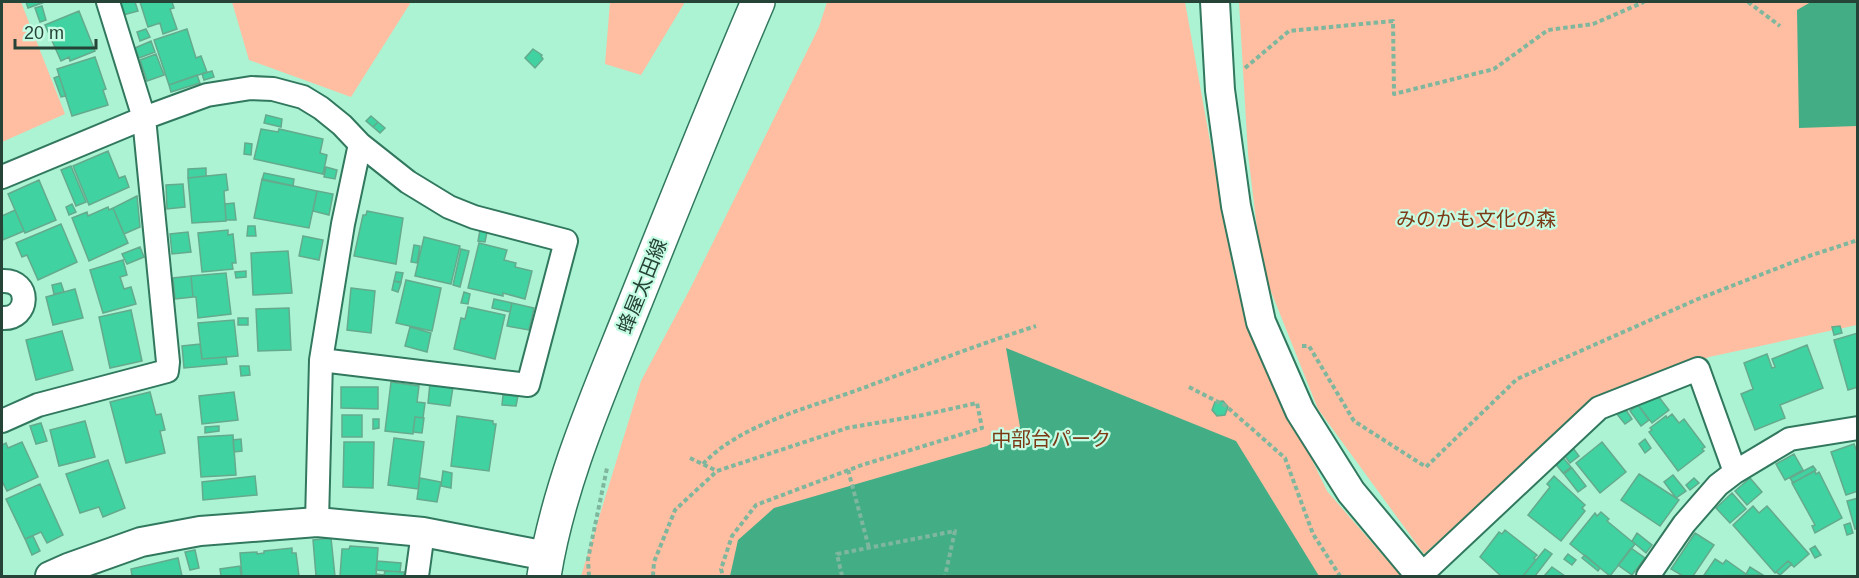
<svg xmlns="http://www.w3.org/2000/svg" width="1859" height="578" font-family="Helvetica,'Noto Sans JP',sans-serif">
<rect width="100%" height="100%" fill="#acf3d4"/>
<path fill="#ffbea1" d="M2,2h19l44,112 -63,28z
M232,2h179l-60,95 -102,-37z
M610,2h75l-44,73 -36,-11z
M827,2h358l49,273 31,87 62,129 60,69 20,16h-826l60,-195 49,-92 129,-262z
M1239,2h618v323l-148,32 -116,46 -169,151 -106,-145 -56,-140 -14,-115z"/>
<path fill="#43ad86" d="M1811,2h46v124l-58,2 -2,-118z
M1006,348l230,93 83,135h-589l8,-36 36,-32 213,-62 33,-19z"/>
<path fill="#40d2a0" stroke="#64aa8d" stroke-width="1.5" d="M26,2h19l-17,6z
M119,2h16l3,9 -15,4z
M140,2h32l2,6 -4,1 7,20 -14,5 -3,-11 -12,4z
M42,6l4,14 -6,2 -5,-14z
M79,11l16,40 -25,10 -1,-4 -8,4 -16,-36z
M146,29l4,8 -10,4 -3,-9z
M187,29l9,29 5,-2 6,16 -38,13 -15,-45z
M151,41l4,11 -16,6 -4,-10z
M533,49l9,6 -1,1 2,3 -8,9 -10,-10z
M156,54l8,21 -17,6 -7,-21z
M95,57l11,32 -3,1 5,15 -36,11 -15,-47z
M212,71l2,6 -10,3 -2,-6z
M197,75l3,8 -29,9 -2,-7z
M59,76l7,20 -5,1 -7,-19z
M266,115l16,4 -1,8 -17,-4z
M371,116l7,6 -5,5 -7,-6z
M378,122l7,6 -5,5 -7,-6z
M261,129l17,3 1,-3 44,10 -3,14 7,2 -4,19 -69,-15z
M245,143l7,1 -1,11 -7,-1z
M108,151l11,27 6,-2 4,11 -40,18 -16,-39z
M71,166l15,36 -10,4 -15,-36z
M326,167l11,3 -2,9 -11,-2z
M206,168v8l-18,2v-9z
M264,173l30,6 -1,7 -31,-6z
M226,174l2,16 -4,1 2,30 -34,2 -4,-45z
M262,179l55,12 -8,37 -55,-10z
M39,180l17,40 -31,13 -17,-39z
M183,184l2,23 -18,2 -1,-24z
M317,191l16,3 -4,21 -16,-4z
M137,196l3,31 -16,7 -11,-26z
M234,203l2,17h-10l-1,-16z
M72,204l4,8 -7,3 -3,-8z
M108,207l1,3 4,-2 15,35 -39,18 -17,-43 15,-6 1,4z
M15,210l9,21 -21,9 -1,-24z
M367,211l36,7 -7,46 -42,-8 9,-41h3z
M61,224l16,38 -39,18 -11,-25 -5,2 -6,-14z
M248,226h7l1,10h-9z
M228,230v5l5,-1 3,29h-4l1,6 -31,3 -4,-39z
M480,230l7,2 -2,10 -7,-1z
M188,232l3,20 -19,2 -2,-20z
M303,236l20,4 -4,20 -20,-4z
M424,237l36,9 -9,38 -36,-8z
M479,243l28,7 -3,10 12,3 -1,4 17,4 -7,28 -22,-6v3l-35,-8z
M414,245l6,1 -3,17 -6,-1z
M140,247l4,10 -17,7 -5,-10z
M461,249l8,2 -9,36 -7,-2z
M288,251l4,42 -39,2 -2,-42z
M123,260l4,15 -7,2 4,12 7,-2 5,17 -33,9 -13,-43z
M246,271v6l-10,1 -1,-6z
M396,272l7,1 -2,9 -7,-1z
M226,273l5,41 -33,4 -2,-21h-3l-2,-21z
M191,276l2,21 -18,2 -2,-21z
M406,280l35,8 -9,43 -36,-8z
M394,281l7,2 -3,9 -6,-2z
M61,283l3,9 -10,2 -2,-9z
M351,288l24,3 -4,42 -24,-3z
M75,289l8,29 -30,7 -7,-28z
M464,292l6,2 -2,10 -7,-1z
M494,299l18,4 -2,9 -18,-4z
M512,303l22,5 -5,22 -22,-4z
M468,307l37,8 -10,44 -41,-10 7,-31 4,1z
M289,308l2,42 -33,1 -2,-42z
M131,310l11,51 -32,7 -11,-51z
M238,318h10v7h-10z
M234,320l4,36 -36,3 -4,-36z
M1840,326l2,7 -8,2 -2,-8z
M410,327l21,6 -4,19 -22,-6z
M62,331l11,39 -37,10 -10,-40z
M1858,333v54l-10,3 -14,-50z
M200,344l2,15 24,-2 1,7 -43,4 -2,-22z
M1807,345l16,43 -43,17 5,13 -30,12 -14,-36 12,-5 -9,-26 23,-9 5,14 3,-1 -3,-8z
M240,366h9l1,9 -9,1z
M391,382l28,4 -2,16 8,1 -2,15 -8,-1 -2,17 -28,-3z
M430,383l23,4 -3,19 -22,-3z
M341,387h37v22l-37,-1z
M150,392l6,23 5,-1 4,16 -5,1 5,22 -39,10 -16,-61z
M234,392l4,28 -36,4 -3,-28z
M1655,392l14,18 -17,13 -14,-18z
M503,395l15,1 -2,10 -14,-1z
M1223,401l5,6 -3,8 -8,1 -5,-6 3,-8z
M1638,405l11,15 -8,6 -11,-15z
M1624,407l8,12 -7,5 -9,-11z
M1672,414l7,9 5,-4 21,28 -3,2 2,2 -26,20 -29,-39 3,-2 -2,-2 16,-12 1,2z
M342,415h20v22h-20z
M457,416l36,5v3h3l-7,47 -38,-5z
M415,417l9,1 -2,15 -9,-1z
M373,419h6v9l-6,1z
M85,421l10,36 -36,9 -9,-36z
M41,423l6,18 -11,3 -6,-18z
M219,426v5l-14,2v-6z
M233,435l3,40 -35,2 -3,-40z
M394,438l30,4 -6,47 -30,-4z
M241,439l1,12 -8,1 -1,-12z
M1645,439l6,9 -6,5 -6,-9z
M1567,440l12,16 -9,7 -12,-16z
M22,442l16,35 -31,14 -5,-10v-36l4,-2 2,5z
M344,442h30l-1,46 -30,-1z
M1602,442l24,30 -26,21 -24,-30z
M1854,444l4,10v37l-12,4 -15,-43z
M1556,449l15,18 -8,6 -15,-18z
M1794,454l9,16 -18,10 -9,-16z
M108,460l17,48 -22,9 -4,-10 -19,6 -14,-39z
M1813,466l3,4 -23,13 -3,-5z
M1572,468l14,18 -8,6 -14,-18z
M443,471l9,2 -1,15 -10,-2z
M1815,471l1,3 3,-2 23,46 -27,15 -3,-7 3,-1 -23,-42z
M1639,474l40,26 -19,26 -39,-26z
M1673,475l13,16 -10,7 -12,-16z
M255,476l2,19 -54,5 -1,-18z
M1554,476l31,29 -3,3 3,3 -24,30 -33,-26 22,-28 -3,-3z
M420,478l21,4 -4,20 -20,-3z
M1694,478l5,5 -9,7 -4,-5z
M1750,478l12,14 -15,13 -12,-14z
M40,484l23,51 -16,8 -6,-11 -16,7 -19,-40z
M1732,493l14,16 -16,14 -14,-15z
M1858,498v30l-3,1 -8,-28z
M1753,506l6,7 8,-7 42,48 -15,13 -6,-6 -13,12 -42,-48z
M1601,512l8,7 -2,2 28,23 -25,32 -40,-32 25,-31 2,3z
M1850,523l3,10 -6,2 -3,-10z
M1505,530l32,25 -3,3 2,2 -13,16h-22l-21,-19 19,-25 3,2z
M1637,533l15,12 -6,8 -14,-12z
M1695,533l19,12 -21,31h-10l-12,-7z
M33,536l7,15 -8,4 -7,-16z
M331,538l4,38h-19l-3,-36z
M350,546l28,2 -2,28h-36l2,-27h7z
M1815,546l6,9 -6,3 -5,-9z
M292,548v5h4l3,23h-57l-2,-23 17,-1v2l7,-1v-2z
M1631,548l14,10 -13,17 -14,-10z
M1545,549l7,5 -17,22h-12z
M195,550l4,18 -9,2 -5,-18z
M1568,554l8,6 -4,5 -8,-6z
M1585,555l15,13 -2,3 -16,-13z
M178,558l4,18h-50l-1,-7z
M1715,559l8,5 3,-4 20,14 4,-7 13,8 -56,1 -3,-1z
M377,561l24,2 -1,9 -24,-2z
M1788,561l4,3 -12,11 -4,-3z
M240,566l1,10h-20l-1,-7z
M1552,567l13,9h-21z
M385,571l19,1v4h-28v-2l8,1z"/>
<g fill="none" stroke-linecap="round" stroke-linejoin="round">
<g stroke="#31785e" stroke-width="26">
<path id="minor" d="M2,177l142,-59 63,-23 44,-7 22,1 30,8 18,11 21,17 18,19 48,38 41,25 25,10 92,24 -38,144 -207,-25
M2,281c30,-2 28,39 0,37
M2,421l36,-16 129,-34 1,-9 -24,-244 -36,-116
M317,522l4,-162 22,-136 17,-80
M417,576l6,-44
M1420,576l179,-168 99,-39 37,103
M1648,576l36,-52 34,-39 17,-13 55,-33 68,-11"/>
</g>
<g stroke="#31785e" stroke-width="32">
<path id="tertiary" d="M1215,2l5,88 16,116 25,116 39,89 51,81 70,84
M50,576l18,-8 73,-26 59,-11 117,-9 106,10 124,24"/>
</g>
<g stroke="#31785e" stroke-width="36">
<path id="secondary" d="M544,576c15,-94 55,-183 90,-271 41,-102 81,-203 124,-303"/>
</g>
<path stroke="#7eb79e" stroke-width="4" stroke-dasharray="4.5 3" stroke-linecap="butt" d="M1748,2l32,24
M1245,68l44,-37 104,-10 1,73 100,-25 54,-39 45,-6 51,-22
M1302,346h7l45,75 72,46 91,-88 181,-80 111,-43 49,-16
M1189,387l37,19 59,52 28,76 27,42
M690,458l27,13
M703,464c37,-40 109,-57 160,-76 57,-21 114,-43 173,-62
M848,470l21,78
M589,576l-1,-17 19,-91
M653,576l1,-14 21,-52 42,-39 130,-43 76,-13 54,-12 5,25 -120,37 -106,40 -24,31 -11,33 2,7
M842,576l-5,-22 118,-23 -10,45"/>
<use href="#minor" stroke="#fff" stroke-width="22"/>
<use href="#tertiary" stroke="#fff" stroke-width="28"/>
<use href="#secondary" stroke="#fff" stroke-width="33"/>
</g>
<g text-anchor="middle" stroke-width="4.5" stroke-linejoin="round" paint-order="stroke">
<g font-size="20" fill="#7b3915" stroke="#c5fde4">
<text x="1476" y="226">みのかも文化の森</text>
<text x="1051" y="446">中部台パーク</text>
</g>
<g font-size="20" fill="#264337" stroke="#c5fde4">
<text transform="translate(642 286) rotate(-68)" y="7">蜂屋太田線</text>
</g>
</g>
<rect width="1859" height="578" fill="none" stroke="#264337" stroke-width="6"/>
<path d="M15 39v9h81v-9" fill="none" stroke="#264337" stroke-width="3"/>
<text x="24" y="39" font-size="18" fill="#264337" stroke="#c5fde4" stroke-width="4.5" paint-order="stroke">20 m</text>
</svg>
